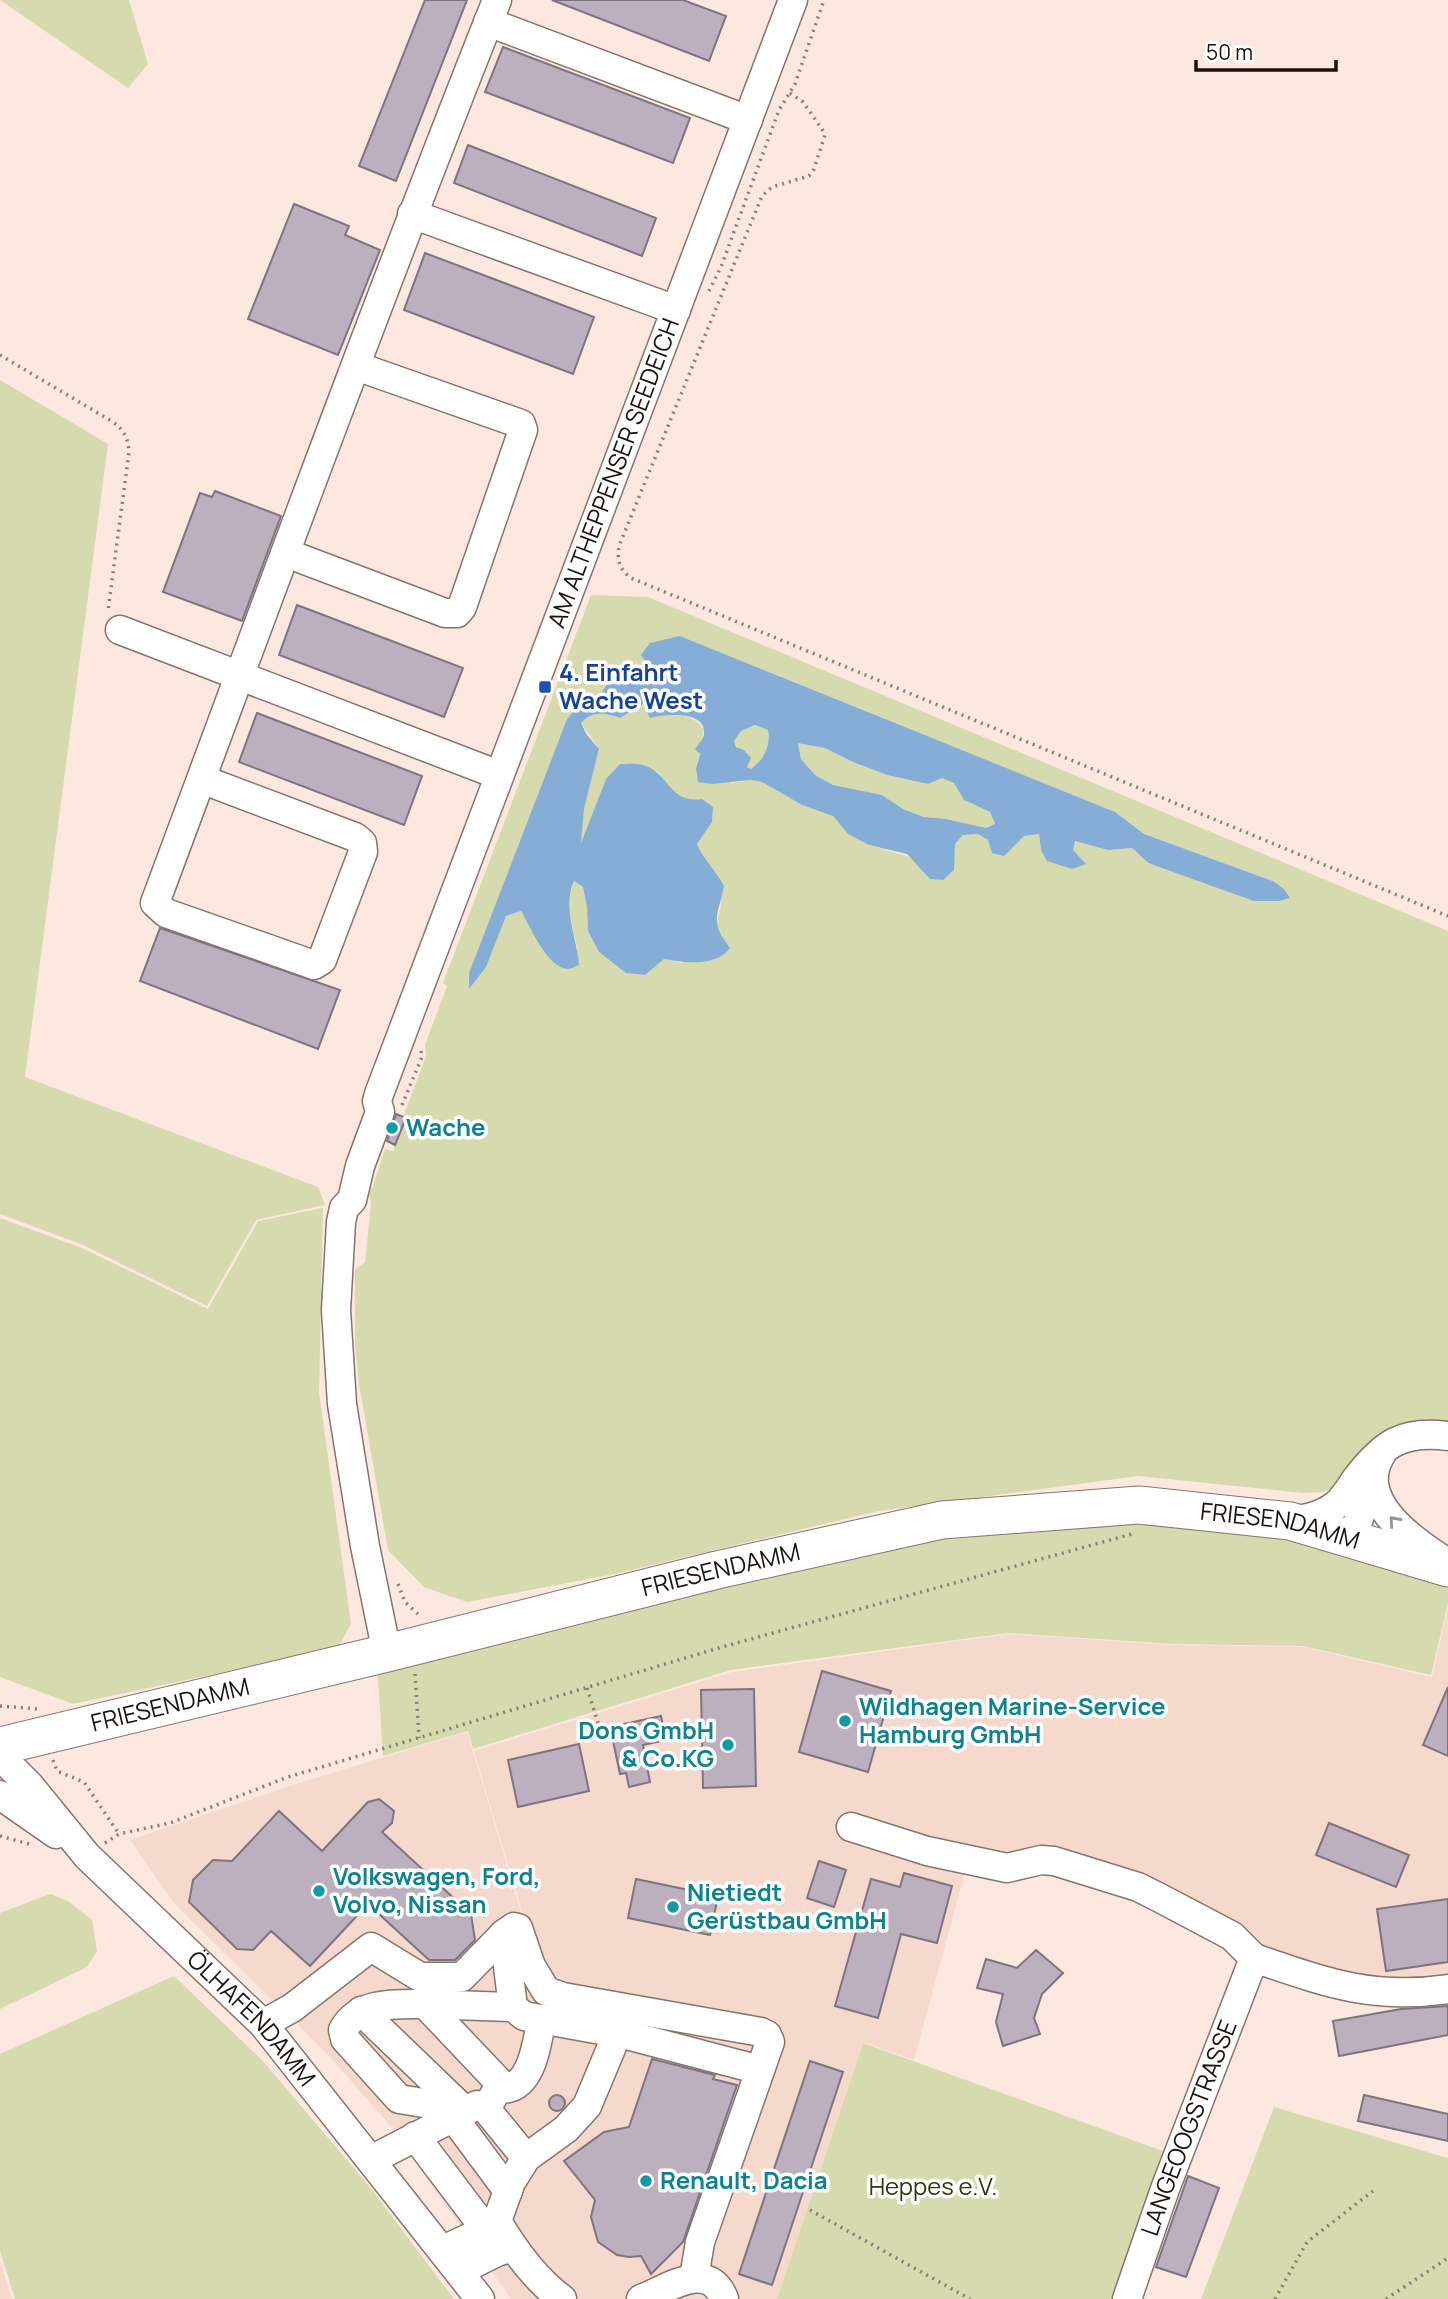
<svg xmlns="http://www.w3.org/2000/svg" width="1448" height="2299" font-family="Manrope,sans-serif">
<rect width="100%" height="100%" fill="#fce8df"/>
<path fill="#f5d9cd" d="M1448,1607v371l-97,4 -306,-115 -80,5 -51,188 -51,-18 -86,257h-266l-123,-176 -59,-67 -156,-154 -43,-62 166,-56 171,-52 76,254 238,42 -237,-44 -70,-233 258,-79 277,-38 164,11 131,2 128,30z
M0,2261l12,38h-12z"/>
<path fill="#d5dbae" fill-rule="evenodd" d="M0,0h129l19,64 -20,24z
M0,380l108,64 -83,633 293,110 7,18 -69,15 -49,86 -124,-61 -83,-31z
M591,595l57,2 800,334v492c-62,-9 -83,23 -118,66l-7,3 -20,1 -165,-17 -259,35 -265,63 -147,28 -43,-15 -36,-37 -29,-166 -4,-38v-76l10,-8 6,-58 -2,-11 4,-7 12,-37 8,2 13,-33 -3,-1 23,-61 -1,-11 22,-59 -4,-3zM680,636l434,176 30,22 129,47 -125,-17 -16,-16 -24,2 -34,-9 -1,9h-32l-2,-16 -51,6 -10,-6 -15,1 -8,9 -2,26 -84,-25 -21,-11 -15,-18 -31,-11 -40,-23 -12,-2 -18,3 -36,-15 8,-39c-15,-18 -22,-11 -41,-15 -6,-1 -14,-7 -20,-10l-23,14c-16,-5 -27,-8 -39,5l18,26 -15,60 -4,37 26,-67 51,-8c15,17 20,32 45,28l11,8 -1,15 -15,22c10,22 24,29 24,57 0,15 -7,15 -2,33l-37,29 -18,-4 -19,16 -19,-2 -27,-21 -11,-21 -1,-24 -4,-20 -9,-6c-9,21 -2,46 4,68l-36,-1 -21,-37 -15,5 -36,72 -1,-15 98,-254 19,-22 16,-5 11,-16 28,2 8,-11z
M755,725l13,5c3,16 -4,29 -17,39l-4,-2 -13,-26 7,-10z
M798,742l27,6 28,14 34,13 41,9 14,-6 12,5 10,17 26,12 5,13 -9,3 -40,-9 -22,-2 -21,-8 -21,-14 -49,-10 -18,-10 -14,-16z
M323,1208l-4,184 32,232 -13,24 -265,56 -73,-27v-459l82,30 126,61 50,-88z
M1139,1512l149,17 160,45v29l-17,72 -128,-29 -130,-2 -165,-11 -277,37 -258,79 -5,-18 -85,25 -6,-92 565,-137z
M50,1894l18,7 24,19 5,31 -10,16 -87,42v-96z
M174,1976l88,84 107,126 85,113h-439l-15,-48v-197z
M863,2043l311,112 -49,144h-348z
M1274,2107l174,51v141h-247z"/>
<path fill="#85add6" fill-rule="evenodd" d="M680,636l435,176 29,22 129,47 11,8 6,9 -11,3h-25l-106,-38 -16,-15 -24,2 -33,-9 -2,9 13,14 -14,5 -25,-8 -6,-11 -2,-16 -15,2 -20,20 -12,-3 -4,-13 -10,-6 -15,1 -8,9 -1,26 -11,10 -13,-1 -23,-25 -38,-9 -21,-11 -15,-18 -31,-11 -40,-23 -12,-2 -38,4 -14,-2 -2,-14 4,-14 -5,-5c3,-5 9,-10 9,-15 3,-24 -41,-20 -54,-16l-7,-14 -23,14c-16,-5 -27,-8 -39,5l6,12 12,14 -15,60 -3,34 25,-64 14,-15c7,0 16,-1 23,1 27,8 26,39 59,34l11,8 -1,15 -15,22c7,16 19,27 27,42 -6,31 -15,35 6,62 -14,19 -46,15 -66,11l-19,16 -19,-2 -27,-21 -11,-21 -1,-24 -4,-20 -9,-6c-12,26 3,57 5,84 -4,1 -7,4 -11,4 -21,-1 -38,-43 -47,-58l-15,5 -20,51 -17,22v-16l98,-254 19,-22 16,-5 11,-16 18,-5 10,7 8,-11 -8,-12 9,-12zM755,725l13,5c3,16 -4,29 -17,39l-4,-2 4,-9 -7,-8 -8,-3 -2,-6 7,-10zM798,743l27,5 28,14 34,13 41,9 14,-6 12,5 10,17 26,12 5,12 -9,4 -40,-9 -22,-2 -21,-8 -21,-14 -49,-10 -18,-10 -14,-16z"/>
<path fill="#bcb0bf" stroke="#7e7381" stroke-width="2" d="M425,0h42l-71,181 -37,-15z
M552,0h131l43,16 -17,45z
M503,47l187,71 -17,45 -188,-71z
M468,145l188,73 -14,38 -188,-73z
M294,204l55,22 -4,9 35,15 -42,105 -90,-36z
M425,253l169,64 -21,57 -169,-64z
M215,491l66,25 -39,105 -79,-29 37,-99 12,4z
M297,605l166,63 -19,49 -165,-62z
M257,713l165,63 -18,49 -165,-63z
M160,928l180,62 -22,59 -178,-68z
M396,1114l10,4 -11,27 -8,-4z
M822,1671l69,20 -23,81 -69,-20z
M1448,1687v69l-25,-11z
M754,1689l2,97 -53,2 -2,-98z
M661,1716l5,24 -23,5 7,37 -21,5 -3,-14 -6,1 -10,-47z
M579,1744l10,47 -71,16 -10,-47z
M379,1799l15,12 -2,12 -10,9 89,82 4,26 -20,20h-26l-61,-56 -58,62 -39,-35 -18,19 -16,-1 -48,-47 4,-22 20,-20 19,1 47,-50 43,40 46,-49z
M1329,1823l80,32 -13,32 -80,-32z
M819,1861l27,9 -12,37 -27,-9z
M904,1873l48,13 -15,57 -36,-9 -23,84 -43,-12 36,-127 29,8z
M636,1879l82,17 -8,39 -82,-17z
M1448,1899v63l-62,9 -9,-62z
M1036,1950l27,23 -21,21 -8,24 6,16 -37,12 -7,-24 7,-28 -26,-6 9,-29 31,9z
M1448,2006v29l-109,21 -6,-35 68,-12z
M652,2059l63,16 -2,4 24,6 -54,157 -32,32 -10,-18 -12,1 -12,-2 -19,-13 -7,-25 4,-17 -31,-39 40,-29 25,-5z
M810,2061l33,11 -71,213 -33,-11z
M549 2103a8 8 0 1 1 16 0a8 8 0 1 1-16 0Z
M1364,2095l84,19v27l-90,-20z
M1188,2176l31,12 -33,89 -30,-10z"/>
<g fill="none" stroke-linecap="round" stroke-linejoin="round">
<g stroke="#86746d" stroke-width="31">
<g id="minor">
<path d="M488,22l260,98"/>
<path d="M412,214l264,96"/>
<path d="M286,553l159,60h12l5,-6 61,-177 -2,-6 -165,-58"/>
<path d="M120,630l379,145"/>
<path d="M201,779l154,58 7,6 1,9 -41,108 -8,5 -148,-52 -11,-10c112,-301 223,-604 342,-903"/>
<path d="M1384,1450c-34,47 25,88 59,110"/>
<path d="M1290,1521c16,-2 32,-5 46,-16 8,-7 14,-17 20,-26 27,-35 46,-49 92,-43"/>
<path d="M1352,1540l22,-68"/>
<path id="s1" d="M387,1653l-22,-107 -23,-142 -6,-94 5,-88 3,-14 8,-8 8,-34 20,-54 -3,-11 2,-7 414,-1094"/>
<path id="s2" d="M0,1756l30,30 57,70 176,168 217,275"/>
<path d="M0,1795l56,39"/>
<path d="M851,1827l76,24 80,17 34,-8 13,1 84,26 20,10 74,39 22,22"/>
<path d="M425,2004l88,3 11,9 99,18"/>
<path d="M513,2007l-9,-73 10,-7 4,1 13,38 15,25 17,6 198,35 6,3 3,7 -70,200 -6,36"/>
<path d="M361,2011l104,100"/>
<path d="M263,2024l29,-16 79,-61 49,30h42l42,-43"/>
<path d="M497,2090c5,-1 12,-1 17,-4 20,-11 23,-46 28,-67"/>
<path d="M486,2109l11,-19 1,-9 -73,-77c-30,0 -66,-3 -82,26l2,9 54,60 37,6 17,12 55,74"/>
<path d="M415,2136l71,94"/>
<path d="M371,2160l106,-55 9,4 40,49"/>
<path d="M497,2221c17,29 38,58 65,78"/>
<path d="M443,2250l43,-20 11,-9 14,-39 15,-24 40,-29 21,-23 28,-67 8,-5 137,36"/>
<path d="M459,2271l38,-19 16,-5"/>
<path d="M641,2299c28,-11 68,-40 83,0"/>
<path id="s3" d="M1127,2299l38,-110 89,-231c71,24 117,42 194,31"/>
</g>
</g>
<g stroke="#86746d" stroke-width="39">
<g id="major">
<path id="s4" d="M0,1746l387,-93 330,-83 225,-50 197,-15 151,16 158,47"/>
</g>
</g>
<path stroke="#8a7d77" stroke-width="3.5" stroke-dasharray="2 5" stroke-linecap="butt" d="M790,93l13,9 19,27 3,6 -11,34 -5,7 -37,11 -10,9 -143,350c-2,14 0,23 12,32l817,338
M709,291l12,-24 58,-157 16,-26 29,-84
M0,355l113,67c11,8 15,16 16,30l-21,159
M402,1105l20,-48 -1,-6
M398,1584l7,18 14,13v3
M415,1674l4,64
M587,1688l11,35
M0,1706l38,3
M53,1760l4,11 27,11 35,52
M0,1836l29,8
M105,1843l14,-9 51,-11 118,-46 434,-130 410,-113
M810,2210l160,89
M1275,2299l32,-57 66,-51
M1386,2299l62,-41"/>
<use href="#minor" stroke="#fff" stroke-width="28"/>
<use href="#major" stroke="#fff" stroke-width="37"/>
</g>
<defs><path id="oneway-chevron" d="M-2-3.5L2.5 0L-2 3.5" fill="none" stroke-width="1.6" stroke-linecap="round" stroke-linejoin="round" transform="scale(1.75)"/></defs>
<use stroke="#989493" href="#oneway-chevron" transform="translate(1394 1521) rotate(-132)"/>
<rect fill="#1a4fb4" stroke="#fff" stroke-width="2.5" x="538" y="680" width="14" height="14" rx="3.5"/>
<g fill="#0f9aa8" stroke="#fff" stroke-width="2.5">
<circle cx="392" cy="1128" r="7"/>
<circle cx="845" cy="1721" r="7"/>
<circle cx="728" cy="1745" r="7"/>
<circle cx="319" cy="1891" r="7"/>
<circle cx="673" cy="1907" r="7"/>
<circle cx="646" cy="2181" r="7"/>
</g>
<g text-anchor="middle" stroke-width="7" stroke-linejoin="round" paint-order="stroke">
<g font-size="24" fill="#19120f" stroke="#fff">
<text dy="8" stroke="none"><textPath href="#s1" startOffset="1236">AM ALTHEPPENSER SEEDEICH</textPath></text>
<text dy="8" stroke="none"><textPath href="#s4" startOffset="1309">FRIESENDAMM</textPath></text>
<text dy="8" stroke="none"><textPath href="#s4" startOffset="742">FRIESENDAMM</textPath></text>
<text dy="8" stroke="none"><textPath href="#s4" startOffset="175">FRIESENDAMM</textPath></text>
<text dy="8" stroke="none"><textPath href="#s2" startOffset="364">ÖLHAFENDAMM</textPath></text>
<text dy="8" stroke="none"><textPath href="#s3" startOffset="182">LANGEOOGSTRASSE</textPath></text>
</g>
<g font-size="24" font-weight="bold" fill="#164399" stroke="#fff" text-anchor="start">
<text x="559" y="681">4. Einfahrt<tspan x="559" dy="28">Wache West</tspan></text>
</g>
<g font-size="24" font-weight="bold" fill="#0d838f" stroke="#fff" text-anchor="start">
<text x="406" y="1136">Wache</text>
<text x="859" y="1715">Wildhagen Marine-Service<tspan x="859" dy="28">Hamburg GmbH</tspan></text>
<text x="714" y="1739" text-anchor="end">Dons GmbH<tspan x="714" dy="28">&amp; Co.KG</tspan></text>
<text x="333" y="1885">Volkswagen, Ford,<tspan x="333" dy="28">Volvo, Nissan</tspan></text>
<text x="687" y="1901">Nietiedt<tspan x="687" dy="28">Gerüstbau GmbH</tspan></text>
<text x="660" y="2189">Renault, Dacia</text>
</g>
<g font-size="24" fill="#34370c" stroke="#fff">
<text x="933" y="2195">Heppes e.V.</text>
</g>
</g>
<path d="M1196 60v10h140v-10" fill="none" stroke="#19120f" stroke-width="3.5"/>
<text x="1206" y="60" font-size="21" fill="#19120f" stroke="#ffffff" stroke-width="5" paint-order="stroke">50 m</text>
</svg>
